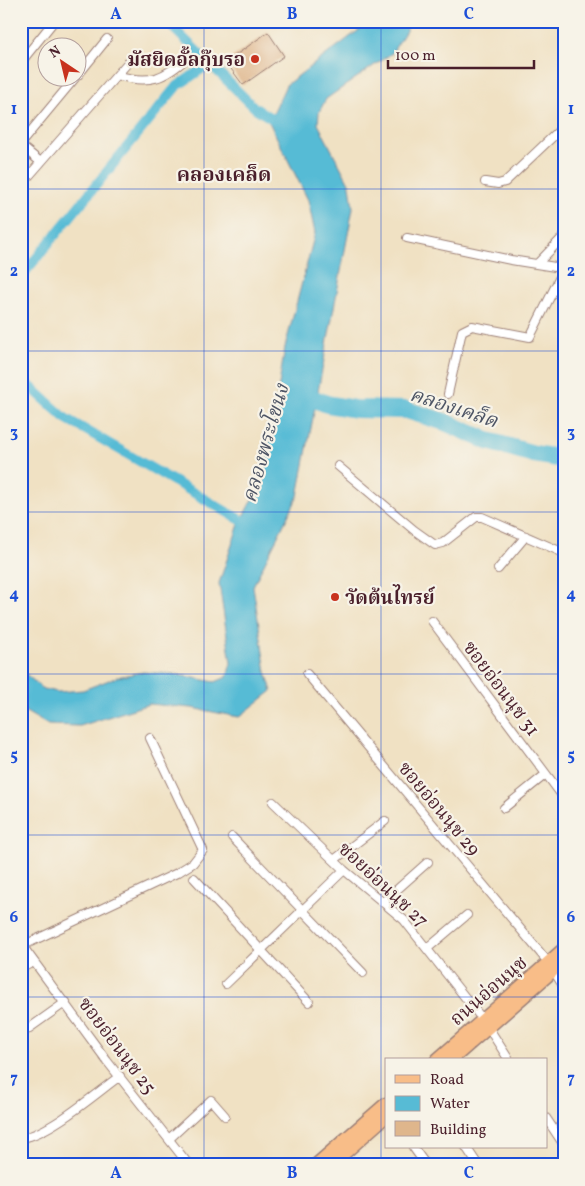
<svg xmlns="http://www.w3.org/2000/svg" width="585" height="1186" font-family="Vollkorn,'Noto Serif Thai',serif">
<rect width="100%" height="100%" fill="#f7f3e8"/>
<filter id="ink" filterUnits="userSpaceOnUse"><feTurbulence type="fractalNoise" baseFrequency=".02" numOctaves="2"/><feDisplacementMap in="SourceGraphic" scale="10" xChannelSelector="R" yChannelSelector="G"/><feConvolveMatrix kernelMatrix="1 2 1 2 8 2 1 2 1" color-interpolation-filters="sRGB"/></filter>
<filter id="wash" filterUnits="userSpaceOnUse"><feTurbulence type="fractalNoise" baseFrequency=".0096" numOctaves="4" result="noise"/><feDisplacementMap in="SourceGraphic" scale="20" xChannelSelector="R" yChannelSelector="G"/><feGaussianBlur stdDeviation="1.12" result="paint"/><feColorMatrix in="noise" values="0 0 0 0 0 0 0 0 0 0 0 0 0 0 0 0 0 1.4 0 .05"/><feComposite in="paint" operator="in"/></filter>
<g filter="url(#wash)">
<rect width="100%" height="100%" fill="#f0e1c3"/>
<path fill="#57bbd5" stroke="#506d80" d="M371,21h39l-3,8 -15,24 -66,46 -7,13 -1,12 32,61 3,23 -55,288 -45,90 13,86 6,19 -33,26 -47,-9 -43,-4 -69,22 -32,-1 -27,-16v-39l22,19 15,3 25,-2 34,-13 26,-5 31,2 41,8 12,-5 4,-14 -12,-80 20,-59 15,-28 8,-5 23,-144 30,-114 -7,-33 -39,-78 17,-37z"/>
<g fill="none" stroke-linecap="round" stroke-linejoin="round">
<path stroke="#57bbd5" stroke-width="10" d="M166,21l89,87 27,17
M21,277l155,-190 33,-23
M21,378l44,40 186,108"/>
<path stroke="#57bbd5" stroke-width="18" d="M302,394l25,10 28,5 51,1 39,12 43,19 46,13 30,5"/>
</g>
<g id="blocks">
<path fill="#dfb68c" d="M268,32l16,24 -41,29 -17,-23z"/>
</g>
</g>
<g filter="url(#ink)">
<use href="#blocks" fill-opacity="0" stroke="#9d8077" stroke-width="1"/>
<g fill="none" stroke-linecap="round" stroke-linejoin="round">
<g stroke="#9d8077" stroke-width="10">
<path id="street" d="M21,62l33,-41
M78,75l29,-36
M117,75c32,10 47,4 71,-18
M21,143l54,-65
M21,146l16,13
M485,182l13,2 7,-2 59,-56
M21,185l110,-126
M407,238l104,22 44,7 9,-1
M538,263l26,-27
M448,394l14,-63 10,-5 58,11 34,-68
M338,466l76,64 21,15 8,-2 33,-26h6l82,36
M498,569l28,-33
M432,621l132,177
M307,674l241,288 16,25
M273,802l71,68 60,50 79,100
M504,808l42,-34
M232,837l131,136
M334,860l51,-39
M194,878l115,124
M383,902l45,-40
M21,944l86,117 82,104
M22,946l155,-73 16,-10 10,-13 -53,-112
M428,948l39,-33
M21,968l13,-6
M226,984l118,-114
M488,1027l21,33
M21,1034l45,-32
M546,1118l18,27
M22,1138c29,-5 73,-44 98,-62
M169,1139l42,-39 14,16
M413,1147l13,18
M466,1147l12,18"/>
</g>
<g stroke="#9d8077" stroke-width="15">
<path id="primary" d="M437,1060l127,-111
M451,1060l113,-99
M316,1165l70,-61
M331,1165l55,-49"/>
</g>
<use href="#street" stroke="#fff" stroke-width="8"/>
<use href="#primary" stroke="#f8bd88" stroke-width="12"/>
</g>
</g>
<path fill="none" stroke="#1d4ed8" stroke-width="1" stroke-opacity="0.55" d="M204,21v1144M381,21v1144M21,189h543M21,351h543M21,512h543M21,674h543M21,835h543M21,997h543"/>
<g fill="#c8321e" stroke="#f7f3e8" stroke-width="2">
<circle cx="255" cy="59" r="5"/>
<circle cx="335" cy="597" r="5"/>
</g>
<g text-anchor="middle" stroke-width="4.5" stroke-linejoin="round" paint-order="stroke">
<g font-size="19" font-weight="bold" fill="#4a1f2b" stroke="#f7f3e8" text-anchor="end">
<text x="245" y="66">มัสยิดอั้ลกุ๊บรอ</text>
<text x="345" y="604" text-anchor="start">วัดต้นไทรย์</text>
</g>
<g font-size="19" fill="#4a1f2b" stroke="#f7f3e8">
<text transform="translate(502 688) rotate(53)" y="7">ซอยอ่อนนุช 31</text>
<text transform="translate(440 808) rotate(50)" y="7">ซอยอ่อนนุช 29</text>
<text transform="translate(384 884) rotate(43)" y="7">ซอยอ่อนนุช 27</text>
<text transform="translate(488 990) rotate(-41)" y="7">ถนนอ่อนนุช</text>
<text transform="translate(118 1045) rotate(53)" y="7">ซอยอ่อนนุช 25</text>
</g>
<g font-size="20" font-weight="bold" fill="#4a1f2b" stroke="#f7f3e8">
<text x="224" y="181">คลองเคล็ด</text>
</g>
<g font-size="20" font-style="italic" fill="#4f5666" stroke="#f7f3e8">
<text transform="translate(454 407) rotate(18)" y="7">คลองเคล็ด</text>
<text transform="translate(265 443) rotate(-74)" y="7">คลองพระโขนง</text>
</g>
</g>
<rect width="585" height="1186" fill="none" stroke="#f7f3e8" stroke-width="55"/>
<rect x="385" y="1058" width="162" height="90" fill="#f7f3e8" stroke="#b29e9c"/>
<rect x="395" y="1075" width="25" height="8" fill="#f8bd88" stroke="#b29e9c"/>
<text x="430" y="1084" font-size="15" fill="#4a1f2b">Road</text>
<rect x="395" y="1096" width="25" height="15" fill="#57bbd5" stroke="#b29e9c"/>
<text x="430" y="1108" font-size="15" fill="#4a1f2b">Water</text>
<rect x="395" y="1121" width="25" height="15" fill="#dfb68c" stroke="#b29e9c"/>
<text x="430" y="1134" font-size="15" fill="#4a1f2b">Building</text>
<g transform="translate(62 62) rotate(325)"><circle r="24" fill="#f7f3e8" stroke="#b29e9c"/>
<path d="M0-4L9 19L0 12L-9 19Z" fill="#c8321e"/>
<text y="-8" font-size="14" font-weight="bold" text-anchor="middle" fill="#4a1f2b">N</text>
</g>
<path d="M388 60v8h146v-8" fill="none" stroke="#4a1f2b" stroke-width="2.5"/>
<text x="395" y="60" font-size="15" fill="#4a1f2b" stroke="#f7f3e8" stroke-width="4" paint-order="stroke">100 m</text>
<rect x="28" y="28" width="530" height="1130" fill="none" stroke="#1d4ed8" stroke-width="2"/>
<g font-size="16" text-anchor="middle" font-weight="bold" fill="#1d4ed8">
<text x="116" y="19">A</text>
<text x="292" y="19">B</text>
<text x="469" y="19">C</text>
<text x="14" y="114">1</text>
<text x="571" y="114">1</text>
<text x="14" y="276">2</text>
<text x="571" y="276">2</text>
<text x="14" y="437">3</text>
<text x="571" y="437">3</text>
<text x="14" y="599">4</text>
<text x="571" y="599">4</text>
<text x="14" y="760">5</text>
<text x="571" y="760">5</text>
<text x="14" y="922">6</text>
<text x="571" y="922">6</text>
<text x="14" y="1083">7</text>
<text x="571" y="1083">7</text>
<text x="116" y="1178">A</text>
<text x="292" y="1178">B</text>
<text x="469" y="1178">C</text>
</g>
</svg>
